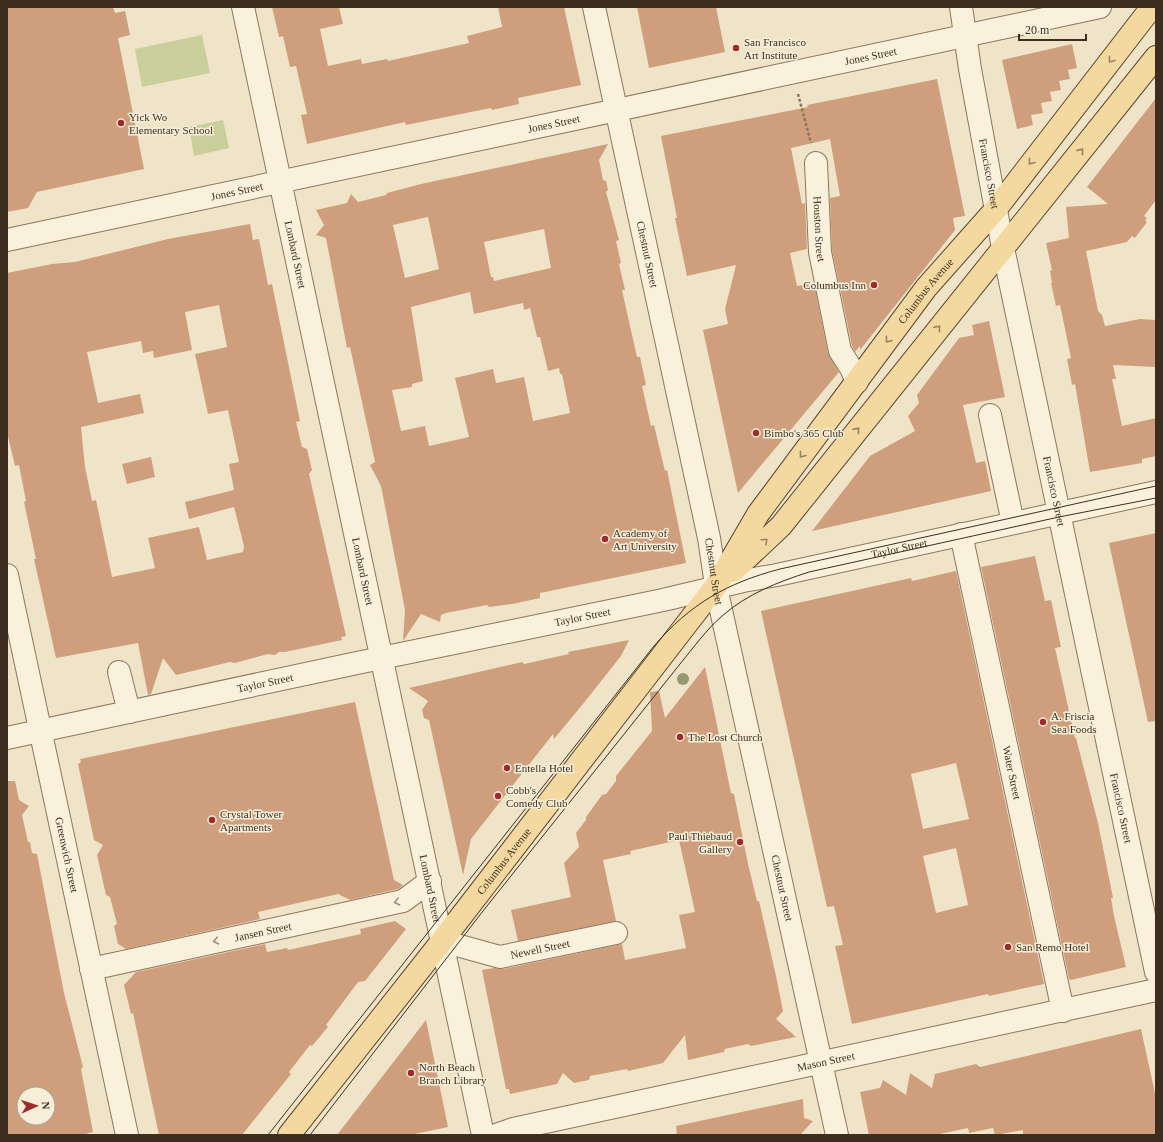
<svg xmlns="http://www.w3.org/2000/svg" width="1163" height="1142" font-family="Georgia,serif">
<rect width="100%" height="100%" fill="#f0e4c8"/>
<path fill="#c9cf9b" d="M202,35l8,38 -68,14 -7,-38z
M223,120l6,28 -35,8 -5,-29z"/>
<path fill="#cf9f7d" fill-rule="evenodd" d="M7,7h106l2,6 10,-2 5,24 -12,3 26,131 -107,23 -9,16 -21,4z
M272,7h67l4,17 -23,5 8,37 33,-7 1,5 25,-5 1,2 81,-18 -2,-7 35,-9 -4,-20h66l17,78 -63,13 1,6 -27,6 -1,-2 -85,17 -1,-3 -98,22 -6,-29 6,-1 -11,-48 -6,1 -7,-31 -4,1z
M637,7h79l9,45 -76,16z
M1072,44l5,24 -9,2 2,9 -11,2 2,9 -11,2 2,9 -11,2 2,10 -12,2 2,10 -16,4 -15,-69z
M937,79l28,137 -12,2 2,12 -95,120v-4l-5,6 -3,-6 -20,-96 -2,-52 10,-2 -10,-57 -39,9 11,56 3,-1 2,46 -17,4 7,33 17,-3 14,70 11,19 -101,121 -35,-163 25,-6 -3,-15 11,-44 -49,11 -12,-58h2l-16,-82 122,-24 25,-5 -1,-2z
M1156,98v102l-12,16 3,2 -2,2 2,2 -12,16 -3,-2 -5,6 -41,9 12,60 4,4 3,11 35,-7 16,1v47l-43,-2 3,14h-4l10,47 34,-8v38l-14,3v4l-52,9 -15,-88 -3,1 -5,-26 4,-1 -11,-53 -4,1 -5,-23h1l-2,-12 2,-1 -6,-27 23,-5 -3,-31 42,-3 -21,-17z
M608,144l-9,16 4,20 3,1 2,9 -2,2 13,48 -3,1 5,22 -2,1 6,26h-3l15,67h3l6,28 -4,1 9,40 3,-1 11,46 2,-1 19,93 -146,30v5l-28,6 -23,3 -2,-2 -41,8 -5,2 -1,7 -19,-8 -18,27 2,-31 -24,-124 -11,-21 5,-3 -25,-115 -3,1 -21,-110 -10,-3 8,-10 -8,-15 31,-7 4,-9 7,8 28,-7 1,-2 34,-9zM428,217l11,52 -34,9 -12,-53zM544,229l7,39 -57,13 -1,-4h-2l-7,-35zM470,292l4,22 49,-11 1,7 6,-2 7,29h3l8,34 11,-3 1,6h2l8,39 -37,8 -9,-44 -28,6 -3,-14 -38,9 14,59 -40,9 -4,-20 -24,5 -9,-41 20,-3v-3l11,-3 -12,-74z
M250,224l3,16 6,-1 9,46 4,-1 28,137 -4,1 6,25 5,2 5,21 -3,4 37,162 -5,1 1,3 -57,12h-6l-4,3 -7,-1 -33,9 -5,-1 -54,13 -13,-17 -12,36 -3,1 -10,-52 -82,15 -22,-99h2l-12,-57 2,-1 -7,-36 -4,1 -8,-34v-159l45,-9 23,-2 93,-23zM219,305l8,42 -32,7 13,60 20,-4 11,52 -10,2 5,26 -49,12 4,17 45,-12 10,39 -1,6 -36,8 -8,-33 -51,11 7,30 -43,9 -16,-77 -4,1 -7,-34 -4,-40 63,-14 -4,-19 -42,9 -11,-51 54,-11 2,12 10,-2 1,7 38,-8 -7,-38z
M989,321l16,76 -42,8 13,58 9,-2 6,30 -179,40 58,-75 45,-25 -7,-15 11,-13 -2,-8 42,-57 15,-3 -2,-10z
M151,457l4,20 -28,7 -5,-20z
M1156,533v188l-8,1 -39,-179z
M1035,556l10,45 6,-1 10,47 -6,1 20,90h1l22,85 15,75h-2l3,18 12,51 -55,13 -2,-1 -88,-412z
M956,571l88,413 -55,12 -1,-2 -136,30 -17,-78 8,-1 -9,-39 -7,1 -66,-296 150,-33 1,3zM956,763l13,56 -46,10 -12,-55zM956,848l12,57 -32,8 -13,-57z
M629,640l-8,16 -38,48 -29,35 -1,-5 -82,105 -8,36 -34,-155 -5,-2 -2,-8 6,-9 -19,-13 113,-26 2,2 45,-10 -1,-2z
M705,667l26,126 3,1 14,70 9,37h2l17,75 7,35 -7,8 20,18 -45,9 -3,-2 -23,5 -1,3 -36,8 -3,-25 -22,28 -35,8 -1,-2 -37,7 -1,4 -15,3 -11,-10 -6,11 -47,10 -1,-5h-3l-24,-119 12,-2 9,1 119,-25 3,16 61,-12 -7,-33 16,-3 -16,-72 -49,11 1,3 -28,6 13,61 -98,20 -7,-31 60,-13 -7,-34 15,-16 -3,-14 10,-13v-3l16,-22 4,-1 10,-13v-5l36,-45 -2,-39 9,-1 6,27z
M355,702l39,178 9,5 -5,4 -48,11 -12,-6 -80,18 2,7 -134,30 -8,-5 -4,-18 3,-2 -7,-27 -4,-2 -9,-40 6,-10 -9,-5 -16,-76 3,-2 -1,-3z
M7,781h8l4,19 10,6 -7,9 6,27h2l2,11 5,1 27,139 19,74 -2,2 12,63 -11,3h-75zM24,1094h24v24h-24z
M395,921l11,8 -41,52 -7,1 -32,43 2,2 -16,19 -2,-1 -21,27 2,2 -49,61h-83l-26,-122 -2,1 -7,-29 12,-13 129,-28 2,8 20,-4 1,2 73,-16 -1,-5z
M426,1020l22,107 -38,8h-73z
M1141,1029l15,69v37h-133v-5l-28,5 -2,-7 -24,5 -1,-5 -33,7h-66l-9,-43 20,-4 3,-8 23,15 4,-22 22,15 3,-14 41,-10 4,3z
M803,1099l1,19 9,3 -13,14h-123l-1,-9z"/>
<g fill="none" stroke-linecap="round" stroke-linejoin="round">
<g stroke="#8d765c" stroke-width="24">
<g id="minor">
<path id="s1" d="M243,7l240,1128"/>
<path id="s2" d="M594,7l115,531 8,54 120,543"/>
<path id="s3" d="M961,7l9,62 33,179 153,724"/>
<path id="s4" d="M816,163l4,89 20,99 11,17 6,14"/>
<path id="s5" d="M7,240l1093,-233"/>
<path d="M990,415l23,108"/>
<path id="s6" d="M961,534l102,477"/>
<path id="s7" d="M7,575l120,560"/>
<path d="M119,672l10,40"/>
<path id="s8" d="M7,738l350,-75 306,-63 80,-19 34,-6 379,-83"/>
<path id="s9" d="M442,941l58,16 116,-24"/>
<path id="s10" d="M91,969l312,-68 27,-20"/>
<path id="s11" d="M496,1135l17,-6 643,-139"/>
</g>
</g>
<g stroke="#5b4430" stroke-width="24">
<g id="major">
<path d="M733,571l48,-45 375,-469"/>
<path id="s12" d="M289,1135l153,-194 274,-355 42,-72 168,-226 70,-79 156,-202"/>
</g>
</g>
<path stroke="#8d765c" stroke-width="2.5" stroke-dasharray="3 2" stroke-linecap="butt" d="M798,94l13,49"/>
<use href="#minor" stroke="#faf1dc" stroke-width="22"/>
<use href="#major" stroke="#f3d9a0" stroke-width="22"/>
<path stroke="#3d2e20" stroke-width="1" d="M268,1135l386,-489c36,-42 73,-63 126,-77l376,-83
M310,1135l173,-224 197,-247c14,-17 26,-34 42,-48 25,-22 56,-34 87,-44l250,-55 97,-19"/>
</g>
<circle fill="#96986f" cx="683" cy="679" r="6"/>
<defs><path id="oneway-chevron" d="M-2-3.5L2.5 0L-2 3.5" fill="none" stroke-width="1.6" stroke-linecap="round" stroke-linejoin="round"/></defs>
<g stroke="#988460">
<use href="#oneway-chevron" transform="translate(1111 60) rotate(128)"/>
<use href="#oneway-chevron" transform="translate(1081 151) rotate(-51)"/>
<use href="#oneway-chevron" transform="translate(1031 162) rotate(128)"/>
<use href="#oneway-chevron" transform="translate(938 328) rotate(-51)"/>
<use href="#oneway-chevron" transform="translate(888 340) rotate(127)"/>
<use href="#oneway-chevron" transform="translate(857 430) rotate(-51)"/>
<use href="#oneway-chevron" transform="translate(802 455) rotate(127)"/>
<use href="#oneway-chevron" transform="translate(765 541) rotate(-43)"/>
</g>
<g stroke="#9c907e">
<use href="#oneway-chevron" transform="translate(397 902) rotate(166)"/>
<use href="#oneway-chevron" transform="translate(216 941) rotate(168)"/>
</g>
<g fill="#9e2a2b" stroke="#f7eed8" stroke-width="1.5">
<circle cx="736" cy="48" r="4"/>
<circle cx="121" cy="123" r="4"/>
<circle cx="874" cy="285" r="4"/>
<circle cx="756" cy="433" r="4"/>
<circle cx="605" cy="539" r="4"/>
<circle cx="1043" cy="722" r="4"/>
<circle cx="680" cy="737" r="4"/>
<circle cx="507" cy="768" r="4"/>
<circle cx="498" cy="796" r="4"/>
<circle cx="212" cy="820" r="4"/>
<circle cx="740" cy="842" r="4"/>
<circle cx="1008" cy="947" r="4"/>
<circle cx="411" cy="1073" r="4"/>
</g>
<g text-anchor="middle" stroke-width="3" stroke-linejoin="round" paint-order="stroke">
<g font-size="11" fill="#3d2e20" stroke="#f7eed8" text-anchor="start">
<text x="744" y="46">San Francisco<tspan x="744" dy="13">Art Institute</tspan></text>
<text x="129" y="121">Yick Wo<tspan x="129" dy="13">Elementary School</tspan></text>
<text x="866" y="289" text-anchor="end">Columbus Inn</text>
<text x="764" y="437">Bimbo's 365 Club</text>
<text x="613" y="537">Academy of<tspan x="613" dy="13">Art University</tspan></text>
<text x="1051" y="720">A. Friscia<tspan x="1051" dy="13">Sea Foods</tspan></text>
<text x="688" y="741">The Lost Church</text>
<text x="515" y="772">Entella Hotel</text>
<text x="506" y="794">Cobb's<tspan x="506" dy="13">Comedy Club</tspan></text>
<text x="220" y="818">Crystal Tower<tspan x="220" dy="13">Apartments</tspan></text>
<text x="732" y="840" text-anchor="end">Paul Thiebaud<tspan x="732" dy="13">Gallery</tspan></text>
<text x="1016" y="951">San Remo Hotel</text>
<text x="419" y="1071">North Beach<tspan x="419" dy="13">Branch Library</tspan></text>
</g>
<g font-size="11" fill="#3d2e20" stroke="#f7eed8">
<text dy="4" stroke="none"><textPath href="#s5" startOffset="883">Jones Street</textPath></text>
<text dy="4" stroke="none"><textPath href="#s5" startOffset="559">Jones Street</textPath></text>
<text dy="4" stroke="none"><textPath href="#s3" startOffset="169">Francisco Street</textPath></text>
<text dy="4" stroke="none"><textPath href="#s5" startOffset="235">Jones Street</textPath></text>
<text dy="4" stroke="none"><textPath href="#s4" startOffset="66">Houston Street</textPath></text>
<text dy="4" stroke="none"><textPath href="#s1" startOffset="253">Lombard Street</textPath></text>
<text dy="4" stroke="none"><textPath href="#s2" startOffset="253">Chestnut Street</textPath></text>
<text dy="4" stroke="none"><textPath href="#s12" startOffset="1058">Columbus Avenue</textPath></text>
<text dy="4" stroke="none"><textPath href="#s3" startOffset="493">Francisco Street</textPath></text>
<text dy="4" stroke="none"><textPath href="#s8" startOffset="912">Taylor Street</textPath></text>
<text dy="4" stroke="none"><textPath href="#s1" startOffset="577">Lombard Street</textPath></text>
<text dy="4" stroke="none"><textPath href="#s2" startOffset="577">Chestnut Street</textPath></text>
<text dy="4" stroke="none"><textPath href="#s8" startOffset="588">Taylor Street</textPath></text>
<text dy="4" stroke="none"><textPath href="#s8" startOffset="264">Taylor Street</textPath></text>
<text dy="4" stroke="none"><textPath href="#s6" startOffset="244">Water Street</textPath></text>
<text dy="4" stroke="none"><textPath href="#s3" startOffset="817">Francisco Street</textPath></text>
<text dy="4" stroke="none"><textPath href="#s7" startOffset="286">Greenwich Street</textPath></text>
<text dy="4" stroke="none"><textPath href="#s12" startOffset="348">Columbus Avenue</textPath></text>
<text dy="4" stroke="none"><textPath href="#s1" startOffset="901">Lombard Street</textPath></text>
<text dy="4" stroke="none"><textPath href="#s2" startOffset="901">Chestnut Street</textPath></text>
<text dy="4" stroke="none"><textPath href="#s10" startOffset="176">Jansen Street</textPath></text>
<text dy="4" stroke="none"><textPath href="#s9" startOffset="101">Newell Street</textPath></text>
<text dy="4" stroke="none"><textPath href="#s11" startOffset="338">Mason Street</textPath></text>
</g>
</g>
<rect width="1163" height="1142" fill="none" stroke="#3d2e20" stroke-width="16"/>
<g transform="translate(36 1106) rotate(87)"><circle r="19" fill="#f7eed8" stroke="#ada18e"/>
<path d="M0-3L7 15L0 10L-7 15Z" fill="#9e2a2b"/>
<text y="-6" font-size="11" font-weight="bold" text-anchor="middle" fill="#3d2e20">N</text>
</g>
<path d="M1019 34v6h67v-6" fill="none" stroke="#3d2e20" stroke-width="2"/>
<text x="1025" y="34" font-size="12" fill="#3d2e20" stroke="#f7eed8" stroke-width="3" paint-order="stroke">20 m</text>
</svg>
